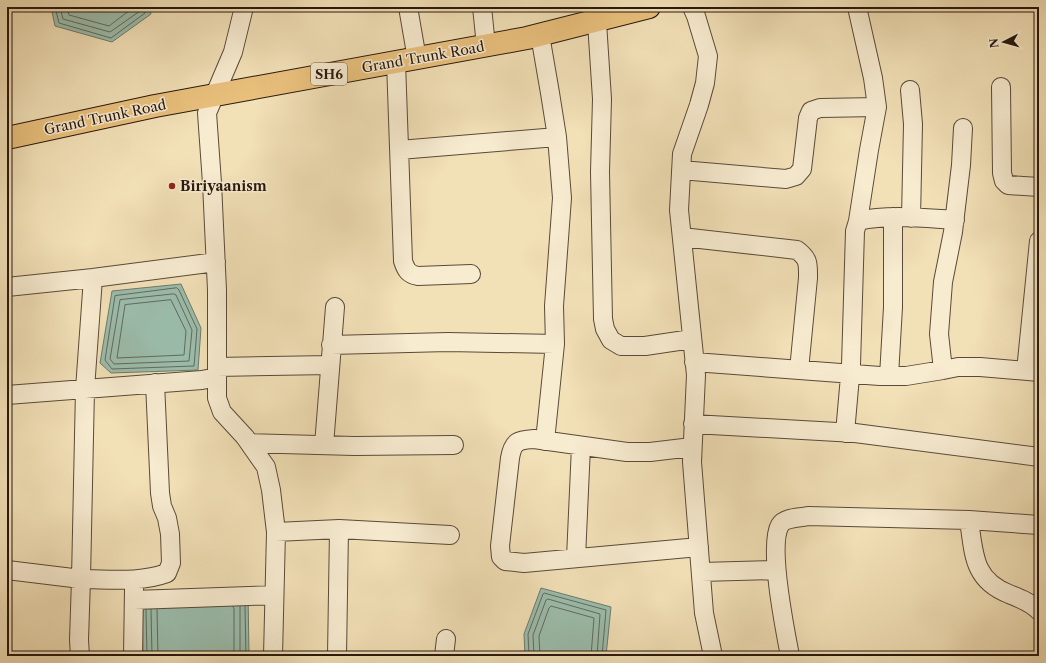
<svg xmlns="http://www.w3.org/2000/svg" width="1046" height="663" font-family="'Libre Caslon Text',serif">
<rect width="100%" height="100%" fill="#f2e0b7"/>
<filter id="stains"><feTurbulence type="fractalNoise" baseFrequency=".005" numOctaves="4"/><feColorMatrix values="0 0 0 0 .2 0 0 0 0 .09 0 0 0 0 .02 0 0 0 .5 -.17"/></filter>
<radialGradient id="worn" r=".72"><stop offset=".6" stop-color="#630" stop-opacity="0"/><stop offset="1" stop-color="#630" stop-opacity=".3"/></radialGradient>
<path fill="#9bbdac" stroke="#6d7b6d" d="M51,7h98l2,7 -39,28 -57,-16z
M181,284l20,44 -3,42 -87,3 -11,-10 12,-72z
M541,588l70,19 -5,49h-81l-1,-22z
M248,591l1,65h-106l-1,-63z"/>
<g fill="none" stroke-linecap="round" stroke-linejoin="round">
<path stroke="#626a5e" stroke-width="1" d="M55,7l4,16 52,15 34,-25v-6
M60,7l3,12 47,13 30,-21v-4
M66,7l3,8 40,11 25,-19
M177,288l2,2 18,39 -3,37 -82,3 -7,-9 10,-64z
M174,294l2,1 16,35 -3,31 -75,3 -4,-5 10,-59z
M171,300l15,31 -2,24 -67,3 8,-53z
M232,606l2,2v48
M240,606v50
M245,606l1,50
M151,609l1,47
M157,609l1,47
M146,610l1,46
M529,656l-1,-22 15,-40 1,-1 62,17 -4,46
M534,656l-1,-21 13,-35 2,-1 52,15 -3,42
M540,656l-1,-20 10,-28 2,-2 43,12 -3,38"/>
<g stroke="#5a4a39" stroke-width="20">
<path id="minor" d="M244,7l-11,45 -26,61 5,70 5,107v108l5,14 23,25 21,30 5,23 5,42 -3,124
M408,7l9,52
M482,7l4,39
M596,7l6,92 -2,73 3,147 2,10 6,11 10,6h24l47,-7
M692,7l4,9 12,40 -3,27 -6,22 -17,49 -3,56 17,165 -4,87 12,151 9,43
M857,7l16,71 4,29 -8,43 -11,71
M540,35l10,58 7,44 5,61 -8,108 1,38 -10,97
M396,62l7,199c3,9 5,13 15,15l53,-2
M1001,87l1,86 2,8 4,4 31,2
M910,90l3,34 -2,94
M399,150l158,-13
M681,170l105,9 10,-3 6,-7 6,-51 3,-7 9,-3 57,-1
M682,237l115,13c12,9 11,14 11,28l-9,92
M93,278l123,-16
M7,287l86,-9 -8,111 -4,190c28,0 59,4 86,-6l4,-10 -1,-29 -3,-16 -5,-12 -2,-13 -5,-110
M331,345l117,-3 107,2
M694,362l186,14h26l37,-6 15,-3h22l59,5
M217,367l113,-2
M943,370l-4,-36 4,-52 10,-50 8,-67 2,-37
M1026,371l13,-130
M889,376l4,-69v-90
M7,395l195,-15 15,-3
M693,424l162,9 184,24
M845,433l6,-68 4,-134 3,-10c31,-7 65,-3 97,-1
M249,443l105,3 100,-1
M324,445l11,-138
M692,447l-42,5h-23l-93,-13c-16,1 -21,2 -24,19l-10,88 1,11 4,4 19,2 175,-16
M969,520c5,34 4,60 40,74 10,4 23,9 30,17
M276,532l63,-3 111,6
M576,558l5,-112
M7,570l74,9 -2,61 1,16
M701,572l75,-2
M134,600l140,-5
M133,656l1,-67
M337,656l2,-127
M444,656l2,-17
M790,656c-5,-26 -22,-110 -10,-131 5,-8 20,-7 28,-9l161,4 70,5"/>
</g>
<g stroke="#28180f" stroke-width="24">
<path id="primary" d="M7,138l148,-32 372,-68 122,-31"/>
</g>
<use href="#minor" stroke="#f7ebd0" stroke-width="18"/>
<use href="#primary" stroke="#e9c07c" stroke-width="22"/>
</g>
<circle fill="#8f2418" stroke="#f7ebd0" stroke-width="1.5" cx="172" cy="186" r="4"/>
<g text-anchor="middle" stroke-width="3" stroke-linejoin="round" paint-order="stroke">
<rect fill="#f7ebd0" stroke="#665749" stroke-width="1" x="311" y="63" width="36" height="22" rx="3"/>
<g font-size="13" font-weight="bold" fill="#28180f">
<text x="329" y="79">SH6</text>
</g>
<g font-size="14" fill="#28180f" stroke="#f7ebd0">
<text transform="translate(423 57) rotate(-10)" y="5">Grand Trunk Road</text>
<text transform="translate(105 117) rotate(-12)" y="5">Grand Trunk Road</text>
</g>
<g font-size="14" font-weight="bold" fill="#28180f" stroke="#f7ebd0" text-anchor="start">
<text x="180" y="191">Biriyaanism</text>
</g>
</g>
<rect width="1046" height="663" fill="none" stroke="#f2e0b7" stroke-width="24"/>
<rect x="8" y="8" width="1030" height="647" fill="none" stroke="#28180f" stroke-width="2"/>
<rect x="12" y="12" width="1022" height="639" fill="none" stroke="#28180f"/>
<g transform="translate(1004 42) rotate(264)" stroke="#f7ebd0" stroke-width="3" paint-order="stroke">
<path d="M0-3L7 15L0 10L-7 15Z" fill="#28180f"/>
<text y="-6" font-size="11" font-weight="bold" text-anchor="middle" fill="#28180f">N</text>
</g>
<rect width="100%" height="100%" filter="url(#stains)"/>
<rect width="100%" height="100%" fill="url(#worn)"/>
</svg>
